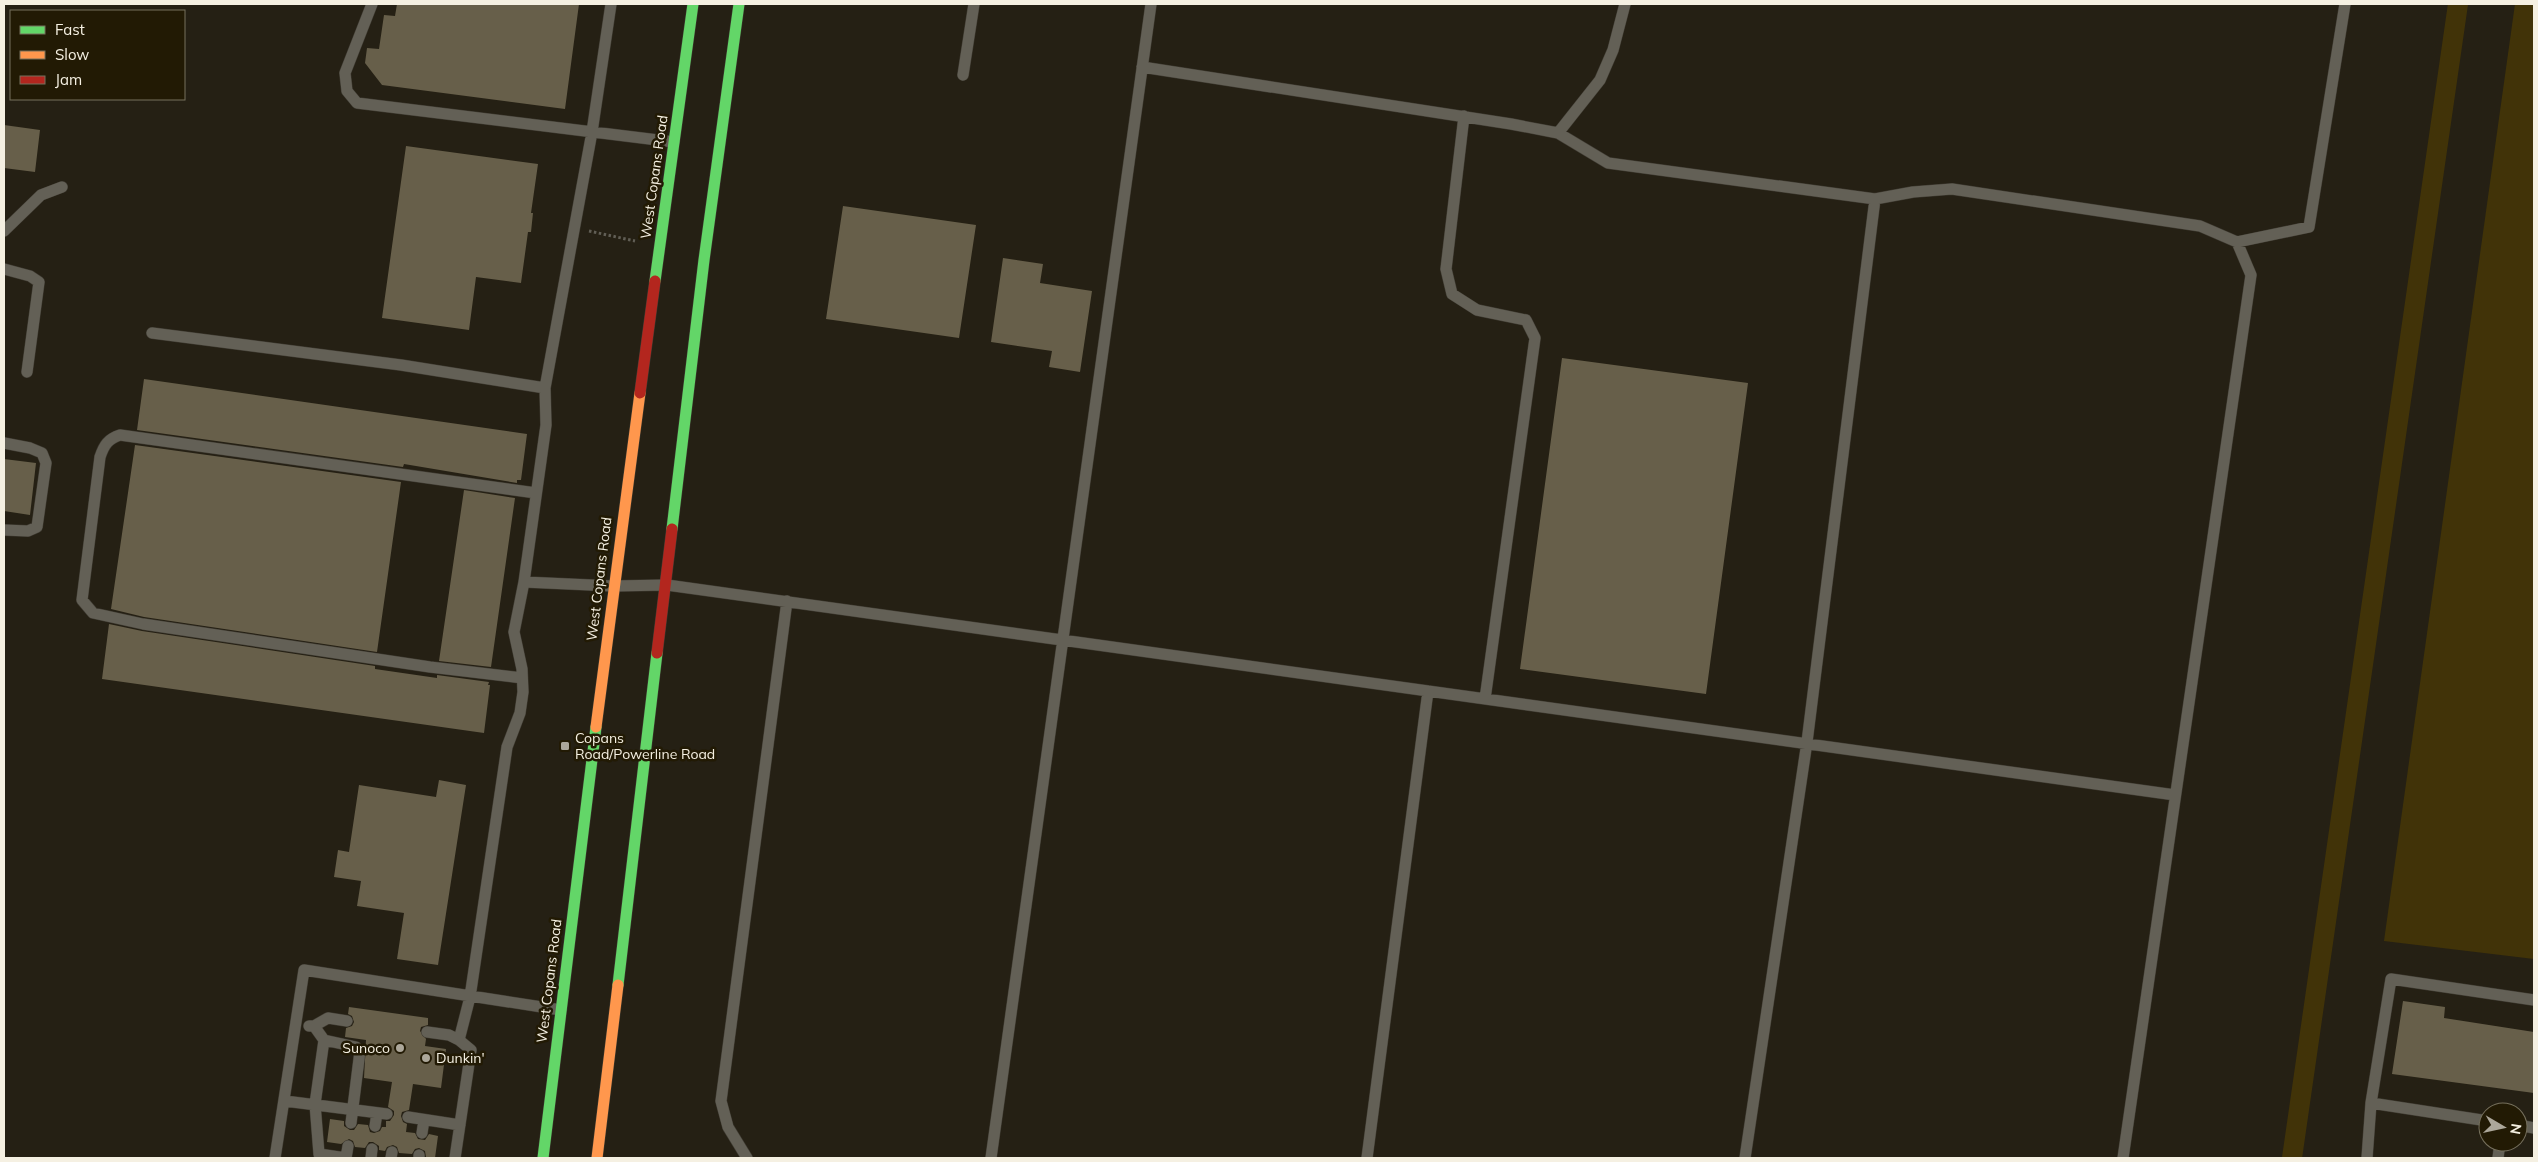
<svg xmlns="http://www.w3.org/2000/svg" width="2538" height="1162" font-family="Mulish,sans-serif">
<rect width="100%" height="100%" fill="#252014"/>
<path fill="#413308" d="M2515,4h19v955l-150,-18z"/>
<g fill="none" stroke-linecap="round" stroke-linejoin="round">
<path stroke="#413308" stroke-width="20" d="M2292,1158l166,-1154"/>
</g>
<path fill="#675f4a" d="M397,4h182l-14,105 -183,-24 -17,-22 2,-15 12,1 5,-34 11,1z
M4,125l36,5 -5,42 -31,-4z
M406,146l132,18 -7,49h2l-2,19h-3l-7,51 -45,-6 -7,53 -87,-12z
M843,206l133,19 -17,113 -133,-19z
M1003,258l40,6 -3,19 52,8 -12,81 -31,-5 3,-16 -61,-9z
M1562,358l186,25 -42,311 -186,-25z
M144,379l383,55 -6,46h-4v3l-113,-19 -1,3 -266,-37z
M135,445l266,37 -24,170 -233,-35 -33,-8z
M4,459l32,4 -6,52 -26,-4z
M464,490l51,8 -24,169 -52,-6z
M109,624l33,7 233,35v3l62,9v-3l52,7 -1,3h2l-6,48 -382,-54z
M439,780l27,5 -28,180 -41,-6 7,-46 -47,-7 4,-25 -27,-4 4,-27 11,2 10,-67 77,12z
M2403,1001l42,6 -1,11 90,14v61l-142,-19z
M349,1007l79,11v7l-7,2 -1,4 6,8 -1,7 21,3 -5,39 -28,-4 -4,26 -7,2 -1,4 2,6 4,2 -1,8 9,1 3,6 7,1 4,-6 9,2 -3,22 -9,-1 -1,-6 -6,-3 -4,1 -3,5 -13,-1 -2,-6 -4,-2 -6,2 -2,4 -6,-1v-4l-6,-4h-4l-4,6 -10,-1 -2,-6 -4,-2 -8,5 -14,-2 3,-23 14,2v5l6,4h4l4,-6 10,1 2,7 4,1 6,-2 2,-4h4v-6h4l4,-6v-4l-6,-4 4,-25 -28,-4 2,-38 -21,-3 1,-9 6,-2 2,-4 -2,-6 -4,-2z"/>
<g fill="none" stroke-linecap="round" stroke-linejoin="round">
<g stroke="#403c33" stroke-width="12">
<path id="lane" d="M372,4l-27,69 2,18 10,12 317,39
M611,4l-19,128 -47,256 1,37 -22,157 89,4 54,-1 1508,210
M1142,67l369,57 47,9 50,30 267,36 38,-7 39,-3 248,37 37,16 72,-15 36,-223
M963,75l11,-71
M1464,116l-18,153 6,25 25,16 49,10 9,18 -50,361
M1558,133l42,-53 13,-30 12,-46
M4,231l37,-36 21,-8
M4,269l26,7 9,6 -12,90
M152,333l249,32 144,23
M4,443l26,5 12,5 4,10 -9,64 -9,4 -24,-1
M522,678l-92,-11 -287,-43 -50,-11 -11,-13 18,-143c4,-12 8,-18 20,-22l416,58
M309,1026h5l14,-8 19,3
M314,1026l10,14 32,7 4,4 -9,72
M427,1032l22,3 10,5
M324,1040l-9,64 4,50 27,4 2,-12
M285,1101l102,13
M408,1117l52,8
M2488,1121l-117,-18 20,-124 143,21
M2518,1125l16,3
M375,1126l2,-13
M422,1133l2,-13
M275,1158l29,-188 257,40
M371,1158l1,-9
M391,1158l1,-6
M419,1158v-3
M455,1158l16,-108 -12,-10 11,-43 37,-250 13,-34 3,-21 -1,-23 -8,-37 10,-50
M747,1158l-19,-31 -7,-26 66,-500
M991,1158l160,-1154
M1367,1158l61,-467
M1745,1158l62,-416 68,-543
M2123,1158l128,-883 -14,-33
M2367,1158l4,-55
M2498,1158l2,-16"/>
</g>
<g stroke="#403c33" stroke-width="12">
<path id="fast" d="M655,281l38,-277
M672,529l32,-269 35,-256
M618,985l39,-332
M543,1158l53,-431"/>
</g>
<g stroke="#403c33" stroke-width="12">
<path id="slow" d="M596,727l44,-334
M597,1158l21,-173"/>
</g>
<g stroke="#403c33" stroke-width="12">
<path id="jam" d="M640,393l15,-112
M657,653l15,-124"/>
</g>
<path stroke="#615e55" stroke-width="3" stroke-dasharray="2.5 2.5" stroke-linecap="butt" d="M589,231l46,10"/>
<use href="#lane" stroke="#636056" stroke-width="11"/>
<use href="#fast" stroke="#63d668" stroke-width="11"/>
<use href="#slow" stroke="#ff974d" stroke-width="11"/>
<use href="#jam" stroke="#b3261e" stroke-width="11"/>
</g>
<g fill="#aca79a" stroke="#221a04" stroke-width="2">
<rect x="560" y="741" width="10" height="10" rx="2.5"/>
<circle cx="400" cy="1048" r="5"/>
<circle cx="426" cy="1058" r="5"/>
</g>
<g text-anchor="middle" stroke-width="5" stroke-linejoin="round" paint-order="stroke">
<g font-size="14" fill="#f5f0e2" stroke="#221a04">
<text transform="translate(654 177) rotate(-82)" y="5">West Copans Road</text>
<text transform="translate(599 579) rotate(-83)" y="5">West Copans Road</text>
<text transform="translate(549 981) rotate(-83)" y="5">West Copans Road</text>
</g>
<g font-size="14" fill="#f5f0e2" stroke="#221a04" text-anchor="start">
<text x="575" y="743">Copans<tspan x="575" dy="16">Road/Powerline Road</tspan></text>
<text x="390" y="1053" text-anchor="end">Sunoco</text>
<text x="436" y="1063">Dunkin'</text>
</g>
</g>
<rect width="2538" height="1162" fill="none" stroke="#f5f0e2" stroke-width="10"/>
<rect x="10" y="10" width="175" height="90" fill="#221a04" stroke="#76705d"/>
<rect x="20" y="26" width="25" height="8" fill="#63d668" stroke="#76705d"/>
<text x="55" y="35" font-size="15" fill="#f5f0e2">Fast</text>
<rect x="20" y="51" width="25" height="8" fill="#ff974d" stroke="#76705d"/>
<text x="55" y="60" font-size="15" fill="#f5f0e2">Slow</text>
<rect x="20" y="76" width="25" height="8" fill="#b3261e" stroke="#76705d"/>
<text x="55" y="85" font-size="15" fill="#f5f0e2">Jam</text>
<g transform="translate(2503 1127) rotate(99)"><circle r="24" fill="#221a04" stroke="#76705d"/>
<path d="M0-4L9 19L0 12L-9 19Z" fill="#aca79a"/>
<text y="-8" font-size="14" font-weight="bold" text-anchor="middle" fill="#f5f0e2">N</text>
</g>
</svg>
